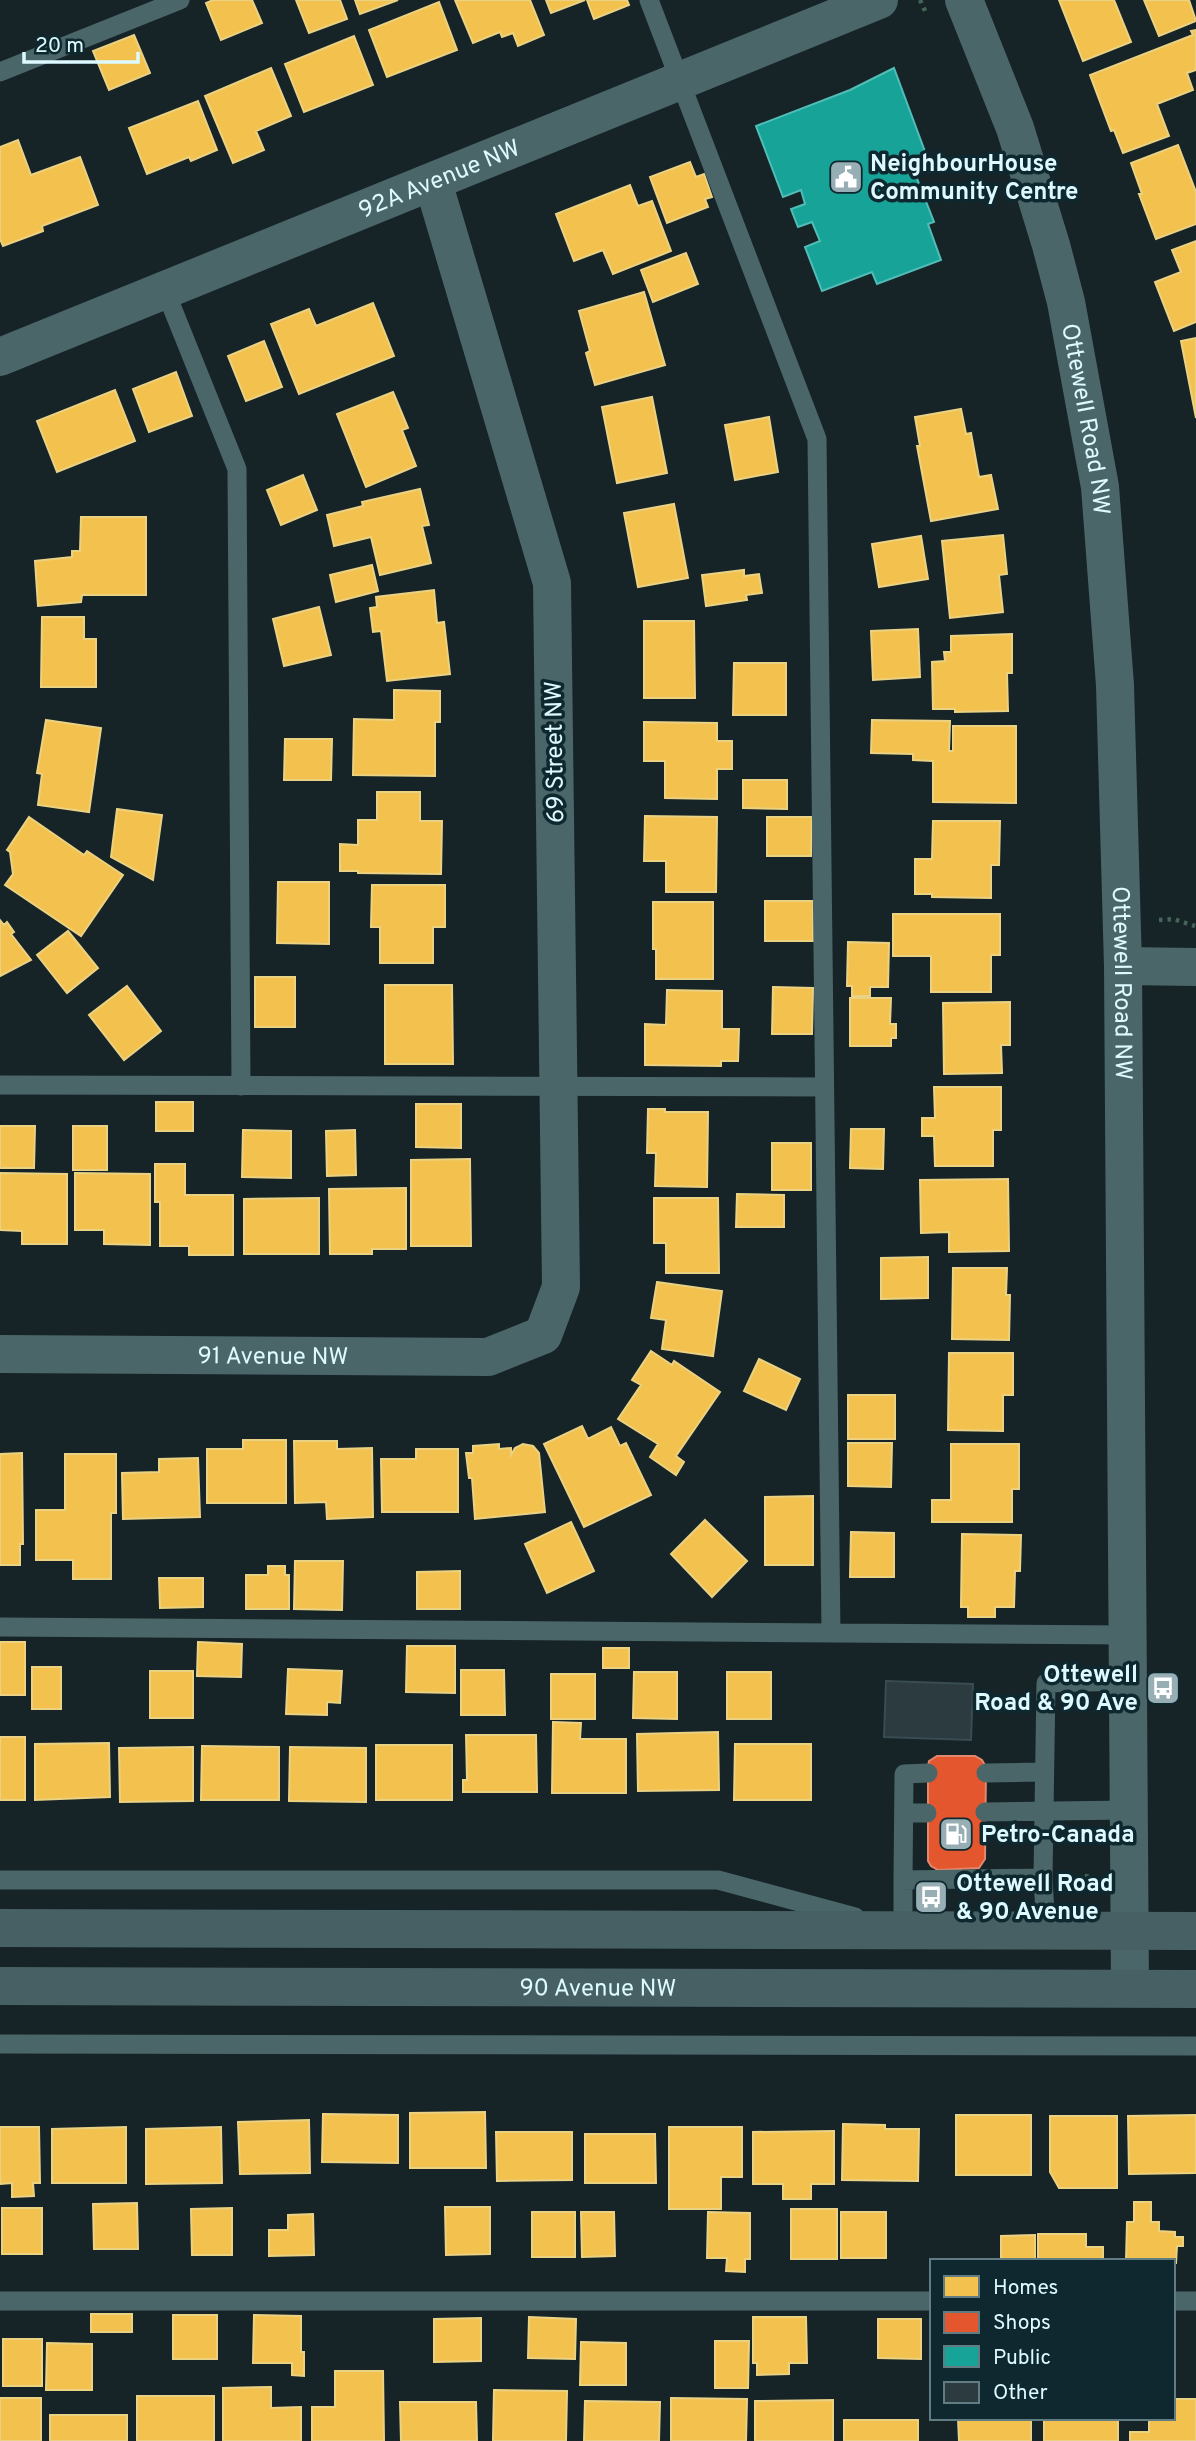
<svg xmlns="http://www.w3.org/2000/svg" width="1196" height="2441" font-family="Overpass,sans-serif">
<rect width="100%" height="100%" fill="#162428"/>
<path fill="#f2c14e" stroke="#ebd283" stroke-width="2" d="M213,0h39l10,23 -41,17 -15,-37z
M296,0h44l7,19 -38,14z
M355,0h43l-38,14z
M455,0h75l14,35 -26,11 -5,-13 -11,4 -2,-5 -27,11z
M546,0h39l-34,13z
M587,0h40l2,5 -35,14z
M1059,0h55l17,42 -48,19z
M1144,0h45l7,21 -37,15z
M439,2l18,48 -70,27 -18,-47z
M1196,30v40l-9,3 6,17 -36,14 12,32 -46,17 -9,-23 -3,1 -21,-56 103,-40 -2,-4z
M134,35l16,38 -41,17 -16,-39z
M354,36l19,49 -69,27 -19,-48z
M271,68l20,48 -35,15 8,19 -31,13 -28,-67z
M198,101l19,49 -26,11 -2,-4 -42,17 -18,-46z
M18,140l13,35 49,-18 18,48 -56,21 1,5 -40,15 -3,-7v-92z
M1178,145l18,47v32l-40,15 -17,-45h3l-11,-31z
M690,162l6,15 8,-3 8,23 -7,2 3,8 -41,16 -17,-46z
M630,185l8,21 14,-5 19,50 -58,23 -10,-24 -29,11 -18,-47z
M1196,241v81l-22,9 -19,-49 26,-10 -9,-22z
M686,253l12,31 -45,18 -12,-32z
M644,292l21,73 -70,20 -9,-32 4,-2 -11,-40z
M373,303l21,53 -95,38 -28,-70 38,-15 7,17z
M1196,338v80l-15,-77z
M264,341l18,46 -36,14 -18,-45z
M176,372l16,44 -43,16 -16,-43z
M115,390l20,51 -78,31 -20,-51z
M393,392l15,36 -6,2 14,36 -50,21 -29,-73z
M652,397l15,76 -50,10 -15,-76z
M961,409l5,25 5,-1 8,44 12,-2 7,34 -67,12 -14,-75h3l-5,-29z
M769,417l9,55 -43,8 -10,-55z
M303,475l14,35 -36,15 -14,-35z
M420,489l9,36 -7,1 9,37 -51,12 -9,-38 -37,9 -7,-31 36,-9 -1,-4z
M674,504l14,74 -50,9 -14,-74z
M81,517h65v78h-64l-1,7 -43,4 -3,-45 37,-4v-6h8z
M1003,535l4,39 -8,1 4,37 -53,6 -8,-77z
M921,536l7,43 -49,8 -7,-43z
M372,565l6,26 -42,11 -6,-27z
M744,570v6l15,-2 3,19 -16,2 1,5 -41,6 -4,-31z
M434,590l3,33 7,-1 6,52 -63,7 -6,-50 -8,1 -3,-24 7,-1 -1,-10z
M319,607l12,48 -47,11 -11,-47z
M42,617h42v22h12v48h-55z
M644,621h50l1,77h-51z
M918,629l2,48 -47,3 -2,-49z
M1012,634v39h-5l1,38 -53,1v-3h-22l-1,-47 13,-1 -1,-9h7v-16z
M734,663h52v52h-53z
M394,690l46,1v31h-5v54l-82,-1 1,-56 40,1z
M46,720l55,8 -12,84 -51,-7 4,-31 -5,-1z
M872,720l78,1 -1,30h4v-25h63v77l-83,-1v-41l-20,-1v-6l-42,-1z
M644,722l73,1v18h15v28h-15v30l-52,-1v-37h-21z
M285,739h47l-1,41h-47z
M743,780h44v29l-44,-1z
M377,792h43v29h22l-1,53 -83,-1v-2h-18v-27l18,1v-25h19z
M117,809l45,6 -9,65 -42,-23z
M645,816l72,1 -1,75h-50v-31h-22z
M29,817l55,38 3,-4 36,24 -42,61 -76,-51 8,-11 -3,-22 -3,-2z
M767,817h45l-1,39h-44z
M933,821h67l-1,44h-8v33l-59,-1v-3h-17v-35h17z
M278,882h51v62l-52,-1z
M372,885h73v42h-12v36h-53v-36h-9z
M765,901h48v40h-48z
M653,902h60v77h-57v-30h-3z
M893,914h107v41h-9v37h-60v-36h-38z
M0,920l4,5 3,-3 7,10 -3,2 20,26 -31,16z
M68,931l30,37 -31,25 -30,-38z
M848,942l41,1 -1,44h-18v9h-18v-10h-5z
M255,977h40v50h-40z
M385,985h67l1,79h-68z
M127,986l34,45 -37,29 -35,-45z
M773,987l40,1 -1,46h-40z
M667,990l55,1v38h17l-1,32h-17v5l-76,-1v-41l21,1z
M850,998h41l-1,26h6v14h-5v8h-41z
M1010,1002v43h-9l1,28 -58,1 -1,-71z
M934,1087h67v43h-8v36h-58l-1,-30h-12v-18h13z
M156,1102h37v29h-37z
M416,1104h45v44l-45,-1z
M648,1109h17v3h43l-1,75 -52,-1 1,-33h-9z
M0,1126h35l-1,42h-34z
M73,1126h34v44h-34z
M851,1129h33l-1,40 -33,-1z
M243,1130l48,1v47l-49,-1z
M355,1130l1,45 -29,1 -1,-45z
M772,1143h39v47h-39z
M470,1159l1,87h-60v-86z
M155,1164h30v31h48v60h-44v-9h-29v-44h-5z
M0,1173l67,1v70h-45v-13l-22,-1z
M75,1173l75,1v71l-46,-1v-14h-29z
M1008,1179l1,72 -60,1v-20l-28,1 -1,-53z
M406,1188v61h-34v5h-42l-1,-65z
M737,1194l47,1v32h-48z
M319,1198v56h-75v-55z
M654,1198h64l1,75h-53v-30h-12z
M928,1257v41l-47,1v-41z
M953,1268h54l-1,27h4l-1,45 -57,-1z
M657,1282l65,9 -9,65 -51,-7 4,-29 -15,-2z
M651,1351l21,14 2,-4 46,31 -44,64 8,6 -8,13 -26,-18 8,-13 -40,-25 23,-34 -9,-5z
M949,1353h64v42h-10v36l-55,-1z
M759,1359l41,20 -14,31 -42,-19z
M848,1395h47v44h-47z
M582,1426l6,13 23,-12 9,19 6,-3 25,52 -67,32 -40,-83z
M243,1440h43v63h-79v-54h36z
M294,1441h43v8l35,-1 1,69 -46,2 -1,-17 -31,1z
M848,1443h44l-1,44 -43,-1z
M499,1444v5l12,-1v7l4,-7 8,-4 10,2 6,7 6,59 -70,7 -3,-41h-3l-3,-25h7v-7z
M951,1444h68v45h-7v33h-80v-22h19z
M416,1449h42v63h-76l-1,-53h35z
M22,1453l1,91h-3v21h-20v-111z
M65,1454h51v59h-5v66h-38v-19h-37v-50h29z
M198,1458l2,59 -77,2 -1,-46 37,-1v-13z
M813,1496v69h-48v-68z
M705,1520l42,41 -35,36 -41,-43z
M571,1522l23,49 -47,22 -22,-49z
M851,1532l43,1v44h-44z
M962,1534l59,1 -1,36h-5l-1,36h-19v10h-27v-10h-7z
M295,1561h48l-1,49 -48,-1z
M268,1566h17v9h4v34h-43v-34h22z
M460,1571v38h-43v-37z
M159,1578h44v29l-43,1z
M0,1642h25v53h-25z
M198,1642l44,2 -1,33 -44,-1z
M407,1646h48v47l-49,-1z
M603,1648h26v20h-26z
M32,1667h29v42h-29z
M288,1669l54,2 -2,32 -13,-1v13l-41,-1z
M461,1670h43l1,45h-44z
M150,1671h43v47h-43z
M634,1672h43v47l-44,-1z
M727,1672h44v47h-44z
M551,1674h44v45h-44z
M553,1722l28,1 -1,16h46v54h-74z
M718,1732l1,58 -81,1 -1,-57z
M466,1735h70l1,57h-74v-12h4z
M0,1737h25v63h-25z
M109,1743l1,54 -75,3v-56z
M735,1744h76v56h-77z
M376,1745h76v55h-76z
M202,1746l77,1v53h-78z
M193,1747v54l-73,1 -1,-54z
M290,1747l76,1v54l-77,-1z
M485,2112l1,56h-76v-55z
M323,2114l75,1v48l-76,-1z
M956,2115h75v60h-75z
M1196,2115v58l-67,1 -1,-58z
M1050,2116h67v72h-58l-9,-16z
M309,2120l1,53 -70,1 -2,-52z
M843,2124l42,1v4h34l-1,52 -76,-1z
M0,2127h39l1,56h-7l1,13 -22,1v-14l-12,1z
M126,2127v56h-74v-54z
M221,2127l1,56 -76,1v-55z
M669,2127h73v50h-21v32h-52z
M834,2131v53h-23v15h-28v-15h-30v-52z
M496,2132h76v48l-75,1z
M585,2134h70l1,49h-71z
M1134,2202h17v20h8v9l16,1v5h8v9h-6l-1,17 -50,-2 1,-39h7z
M137,2203l1,46h-44l-1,-45z
M445,2207h45v47l-44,1z
M2,2208h40v46h-40z
M232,2208v47h-40l-1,-46z
M791,2209h46v50h-46z
M532,2212h43v45h-43z
M581,2212h33l1,44 -33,1z
M708,2212l42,1v46h-5v13l-19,-1 1,-13h-20z
M841,2212h45v46h-45z
M313,2214l1,41 -45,1v-26h19v-15z
M1038,2234h48v13h17v14h-65z
M1035,2235v26h-34v-25z
M91,2314h41v18h-41z
M173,2315h44v44h-44z
M254,2315l47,1v36h3v24l-12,-1v-12h-39z
M529,2317l47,2 -1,40 -47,-1z
M753,2317h53l1,46h-18v11l-32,1v-12h-4z
M481,2318v43l-47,1v-43z
M878,2319h43v40l-43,-1z
M3,2339h39v47h-39z
M715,2341h34l-1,47h-33z
M581,2342l45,1v42h-46z
M47,2343l45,1v46h-46z
M335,2371h48l1,70h-72v-34h23z
M271,2387v21l30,-1v34h-78v-53z
M494,2390l73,1 -1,50h-73z
M137,2396h77v45h-77z
M0,2398h41v43h-41z
M671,2398l76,1 -1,42h-75z
M1173,2399h23v42h-66v-9h19v-14h24z
M833,2400v41h-78v-40z
M585,2401l75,1 -1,39h-75z
M400,2402h76l1,39h-76z
M50,2415h77v26h-77z
M958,2418h73v23h-72z
M1044,2418h74v23h-74z
M844,2420h74v21h-74z"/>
<path fill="#e4572e" stroke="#e2886d" stroke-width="2" d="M937,1756h38l7,4 4,7 -1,92 -6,9 -41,2 -7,-4 -3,-5v-95l1,-5z"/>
<path fill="#17a398" stroke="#52bdb7" stroke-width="2" d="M894,68l33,89 -16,6 23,59 -6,2 13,36 -64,24 -5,-12 -50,19 -17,-44 15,-6 -8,-19 -14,5 -7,-18 14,-5 -4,-14 -18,7 -27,-71 94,-36z"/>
<path fill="#2b3b3f" stroke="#394c51" stroke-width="2" d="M886,1681l87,3 -2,56 -87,-3z"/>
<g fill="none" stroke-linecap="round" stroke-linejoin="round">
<path stroke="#446557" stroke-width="4.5" stroke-dasharray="3.5 5" stroke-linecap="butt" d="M920,0l6,13
M1159,920l14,-1 22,7
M1085,1886l3,-16"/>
<path stroke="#4b6669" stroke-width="19" d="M649,0l168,439 14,1194
M0,72l180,-72
M165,290l72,179 4,617
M0,1085l824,2
M0,1627l1129,8
M986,1773l57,-1
M985,1812l143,-2
M904,1813h23
M1043,1878l3,53
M0,1880h718l137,37
M903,1880l1,-106 24,-1
M897,1929l6,2v-51l140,-2 3,-195 83,-2
M0,2044l1196,2
M0,2301h932
M1173,2301h23"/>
<path stroke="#4b6669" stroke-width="38" id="s1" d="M0,1354l488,3 55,-22 18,-48 -9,-704 -119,-401"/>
<g stroke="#4b6669" stroke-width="38">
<path id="s2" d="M964,0l51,128 36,117 15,57 34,185 15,198 8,281 7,1022"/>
<path id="s3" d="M0,357l879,-357"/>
<path d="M1123,966l73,1"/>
</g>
<g stroke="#466064" stroke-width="38">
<path d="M0,1928l1196,3"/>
<path id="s4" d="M0,1986l1196,3"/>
</g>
</g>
<defs>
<g id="civic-square" transform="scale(1.75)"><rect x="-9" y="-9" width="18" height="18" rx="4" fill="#97afb4" stroke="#0f282f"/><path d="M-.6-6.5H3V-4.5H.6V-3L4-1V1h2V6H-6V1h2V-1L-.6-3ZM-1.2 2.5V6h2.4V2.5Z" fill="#fff"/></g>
<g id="bus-square" transform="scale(1.75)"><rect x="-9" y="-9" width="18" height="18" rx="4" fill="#97afb4" stroke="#0f282f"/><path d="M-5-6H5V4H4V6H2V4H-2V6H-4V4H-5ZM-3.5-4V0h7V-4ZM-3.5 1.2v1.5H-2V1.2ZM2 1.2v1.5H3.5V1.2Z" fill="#fff"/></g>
<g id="fuel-square" transform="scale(1.75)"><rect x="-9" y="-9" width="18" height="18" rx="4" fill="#97afb4" stroke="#0f282f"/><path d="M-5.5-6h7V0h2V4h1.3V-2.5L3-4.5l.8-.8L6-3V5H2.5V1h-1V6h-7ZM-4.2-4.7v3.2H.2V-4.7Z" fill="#fff"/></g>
</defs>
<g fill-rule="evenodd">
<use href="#civic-square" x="846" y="177"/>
<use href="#bus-square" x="1163" y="1688"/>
<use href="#fuel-square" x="956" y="1834"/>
<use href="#bus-square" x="931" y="1897"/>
</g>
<g text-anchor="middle" stroke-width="7" stroke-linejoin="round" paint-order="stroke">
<g font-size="24" font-weight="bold" fill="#dcfaff" stroke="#0f282f" text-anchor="start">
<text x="870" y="171">NeighbourHouse<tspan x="870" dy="28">Community Centre</tspan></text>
<text x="1138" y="1682" text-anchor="end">Ottewell<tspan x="1138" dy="28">Road &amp; 90 Ave</tspan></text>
<text x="981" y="1842">Petro-Canada</text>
<text x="956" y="1891">Ottewell Road<tspan x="956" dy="28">&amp; 90 Avenue</tspan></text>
</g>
<g font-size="24" fill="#dcfaff" stroke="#0f282f">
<text dy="8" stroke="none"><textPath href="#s3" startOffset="474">92A Avenue NW</textPath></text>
<text dy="8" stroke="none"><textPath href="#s2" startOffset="438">Ottewell Road NW</textPath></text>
<text transform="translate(554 752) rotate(-91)" y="8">69 Street NW</text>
<text dy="8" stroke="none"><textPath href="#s2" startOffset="1004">Ottewell Road NW</textPath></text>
<text dy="8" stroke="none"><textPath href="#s1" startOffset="273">91 Avenue NW</textPath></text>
<text dy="8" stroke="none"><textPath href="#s4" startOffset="598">90 Avenue NW</textPath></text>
</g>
</g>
<rect x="930" y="2259" width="245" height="161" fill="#0f282f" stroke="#617c82" stroke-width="2"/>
<rect x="944" y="2276" width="35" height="21" fill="#f2c14e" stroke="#617c82" stroke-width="2"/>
<text x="993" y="2294" font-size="21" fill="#dcfaff">Homes</text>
<rect x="944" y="2312" width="35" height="21" fill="#e4572e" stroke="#617c82" stroke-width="2"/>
<text x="993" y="2329" font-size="21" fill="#dcfaff">Shops</text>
<rect x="944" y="2346" width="35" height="21" fill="#17a398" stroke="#617c82" stroke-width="2"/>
<text x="993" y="2364" font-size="21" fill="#dcfaff">Public</text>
<rect x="944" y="2382" width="35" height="21" fill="#2b3b3f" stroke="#617c82" stroke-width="2"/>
<text x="993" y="2399" font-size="21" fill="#dcfaff">Other</text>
<path d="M24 52v10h114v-10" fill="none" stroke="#dcfaff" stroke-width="3.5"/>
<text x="35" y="52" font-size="21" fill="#dcfaff" stroke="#0f282f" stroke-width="5" paint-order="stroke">20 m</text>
</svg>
